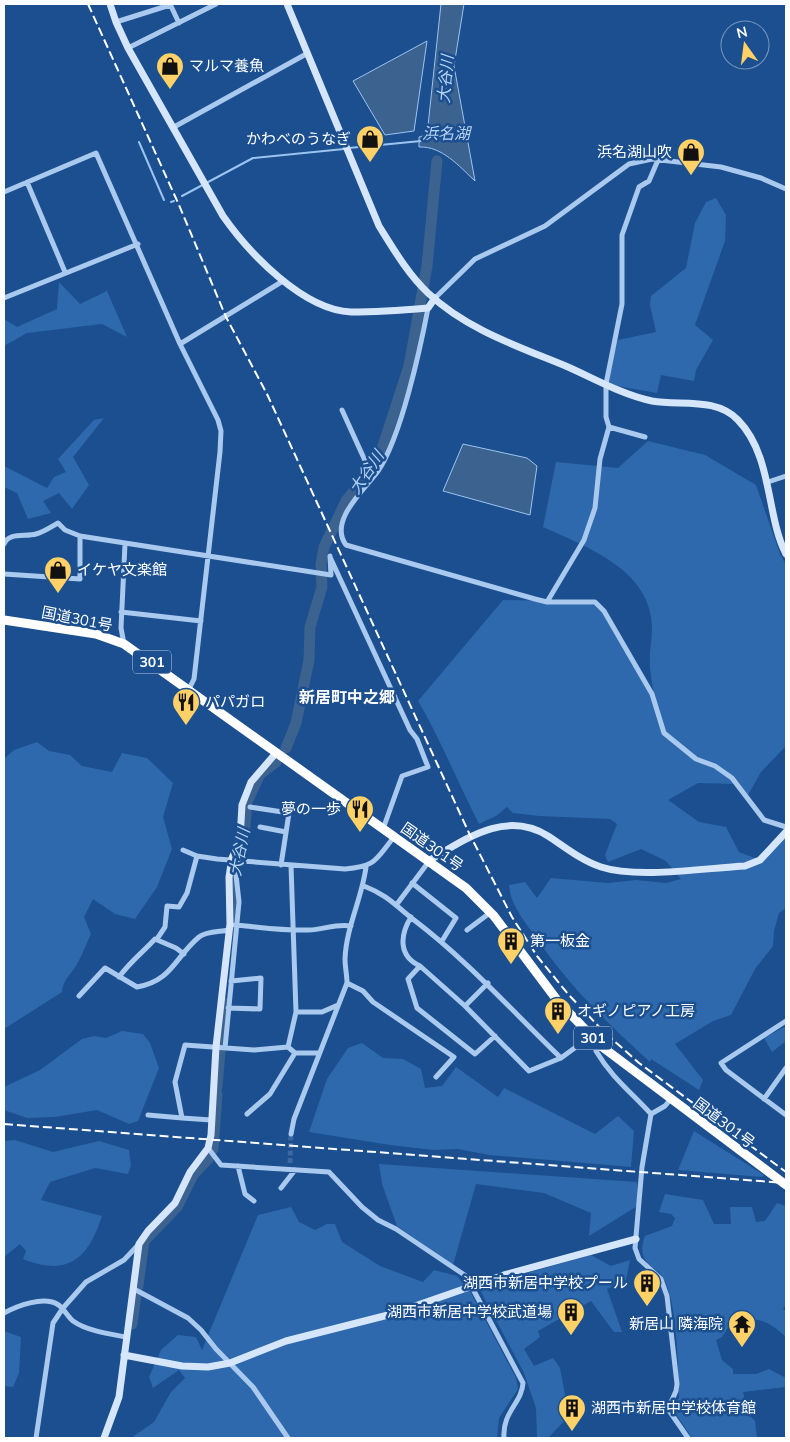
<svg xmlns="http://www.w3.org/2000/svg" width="790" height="1442" font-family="Mulish,'Noto Sans JP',sans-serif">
<rect width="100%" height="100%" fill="#1b4f8f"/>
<path fill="#2e69ad" d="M716,198l10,17 -1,26 -30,84 18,15 -17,30 -2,11 -33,-6 -4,18 -51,-9 12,-44 38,-8 -6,-27 1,-9 35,-28 9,-45 11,-21z
M59,282l21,22 27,-13 20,46 -25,-13 -75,9 -23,13v-27l13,8 40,-18z
M104,418l-31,39 16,28 -17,24 -13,-16 -16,8 8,12 -23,6 -11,-26 -13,-6v-21l43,22 7,-11 12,-5 -8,-13 36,-39z
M648,441l57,14 51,30 24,69 6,11v181l-25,26 -14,25 -12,-13 -37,-1 -30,17 31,22 27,5 13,25 21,8 26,-24v72l-7,5 -5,18 -1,15 -18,23 -24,46 -18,6 -38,23 28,36 -4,10 -48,-31 -1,3c-46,-42 -82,-77 -118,-130 -10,-14 -22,-29 -23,-47l16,-3 12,16 14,-20 57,5 28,-3 30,3 15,-4 -15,-18 -25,-12 -33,13 -3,-7 12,-31 -7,-5 -71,-3 -26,-3 -6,-6 -11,9 -17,8c-21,-41 -38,-84 -61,-123l85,-101 92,2c26,37 51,74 65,117 -4,-17 -9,-35 -10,-53 -1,-13 2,-26 2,-39 -1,-57 -65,-80 -109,-100l13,-65 62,6z
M37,742l12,9 21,4 12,11 30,6 10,-19 25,5 26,25 -10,34 9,32 -15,38 -22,32 -20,-5 -22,-15 -9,18 7,17c-5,10 -9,22 -14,30 -6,11 -14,15 -15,28l-58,37v-270l10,-9z
M786,1026v15l-14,11 -8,-14z
M122,1031l21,3 7,9 9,25 -21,53 -9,3 -32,-14 -42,7 -28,1 -23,-8v-23l36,-17 42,-31 12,-3 12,2z
M362,1043l21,15 20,1 18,10 4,19 17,-2 14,-19 42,30 6,-9 91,46 23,-18 16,15 -3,36 -142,-12 -31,-6 -25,1 -43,-5 -81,-13 18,-53 21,-31z
M694,1131l70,44 -2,2 -84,-7z
M15,1140l38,12 46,-11 30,9 2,16 -3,8 -33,-6 -45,14 -9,18 61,16c-14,43 -34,61 -79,43l3,-8 -6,-7 -16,13v-116z
M379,1164l258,18 2,23 -50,31 2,-23 -47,-20 -68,-9 -23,81 -56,-39 -15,-42z
M665,1194l38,6 11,24h17l-1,-17h22l4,15 9,-1 12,-18 9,3v99l-3,4 3,2v26c-20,-18 -26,-19 -53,-17l-11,17 -6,3 6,20 11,9v5h23l13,-5 17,9v9l-43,5 6,23 6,6 2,17h-65l-20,-30 7,-10v-14c-2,-31 -2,-75 -14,-103 -7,-16 -31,-16 -20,-45l27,-10 3,-8 -4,-4 -12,-2z
M291,1207l8,15 16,8 12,-6h8l7,18 38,24 43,16 11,-12 23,6 13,15 46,87 2,11 -19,29 -2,20h-366l23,-16 17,-30 14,-14 -6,-8 -26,18 -4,-11 12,-27 17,-15 18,2 6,13 56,-135z
M591,1255l20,11 19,-6 -4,20 -19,9 15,43h-8l-23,-31 -53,30 2,6 -16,12 10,17 19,-8 7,10 9,48 -21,22h-11l-1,-30 -12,-35 -44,-83 1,-4z
M4,1331l17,6 -2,36 -6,14 -9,-1z"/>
<path fill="#3c6290" stroke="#9cc4f0" d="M441,4h23l-10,62 21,115c-16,-15 -33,-35 -56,-34v-10l8,-2z
M427,41l-13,90 -29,4 -32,-54z
M463,444l64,14 10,8 -7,49 -87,-24z"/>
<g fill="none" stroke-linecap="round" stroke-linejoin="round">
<path stroke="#9cc4f0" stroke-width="2" d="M139,142l25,58
M349,148l72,-7
M182,196l71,-38 91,-9
M171,202l3,-1"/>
<path stroke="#3c6290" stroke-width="11" d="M286,748l10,-25 13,-63 1,-33 12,-40 -1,-23 3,-17 22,-46 26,-33 10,-19 27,-83 18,-100 10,-105
M233,924v-55l11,-31 3,-36 13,-28 16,-12
M221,1047l3,-44
M217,1087l3,-36
M213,1149l4,-55
M138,1286l6,-45 33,-34 16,-32 15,-16
M132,1324l4,-29"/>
<path stroke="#3d69a0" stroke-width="5" stroke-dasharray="5 2.5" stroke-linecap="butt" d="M290,1163l1,-29"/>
<path stroke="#a9c9ee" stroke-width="5" d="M170,4l9,19
M116,22l54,-17
M128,48l88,-44
M174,127l134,-74
M27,182l38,90
M4,192l92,-39 84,191 38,76 3,11 -1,21 -26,227 -5,10
M4,298l134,-54
M435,298l40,-39 70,-33 84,-62 23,-5 69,8 40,11 25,11
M428,308c-8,42 -27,129 -50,163 -13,18 -50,50 -32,74l189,54 12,3h48l9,9 48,83 12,39 32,26 19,7 17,12 32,42 22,7
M180,344l103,-63
M342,410l25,55 11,6
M609,427l36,10
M768,482l18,-6
M4,544c5,-12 21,-7 32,-10 8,-2 15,-7 22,-11l7,7 15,6 251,39 -1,-19
M330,557l80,173 7,9 11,28 -26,9 -19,53
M4,574l76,5v-43
M547,602l37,-62 11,-32 5,-49 9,-32 -3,-10v-33l16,-80v-69l17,-48 10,-6 9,-21
M121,612l80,9
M124,644l-3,-16 4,-84
M250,807l39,6 -8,52
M260,827l26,5
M183,850l14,6 20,3 128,10c32,-3 30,-9 49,-32
M412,883l44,35 -14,23
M364,886c23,9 31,19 50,34 54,41 98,91 147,138
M397,904l33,-44
M411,917c-11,18 -13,39 9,49l45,40 64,65 32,-13 30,-22
M235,925c24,2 49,6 74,5 14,0 27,-7 42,-4
M467,930l24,-18
M157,939l8,-12 2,-21 12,1 8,-14 10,-37
M420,966l-12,13 9,29 58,46 20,-18
M119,977c11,-15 24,-25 36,-38l21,9 8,6
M347,983l16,8 10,11 81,55 -18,20
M79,996l26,-28 32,19c35,-6 38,-30 62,-50 7,-6 21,-5 30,-7
M465,1006l23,-23
M228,1008l32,1 1,-31 -30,3
M296,1012h26l16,-7
M786,1021l-65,42 5,7 60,45
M601,1046l-5,5c16,27 35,41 55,63
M288,1047l8,-35 -5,-146
M225,1048l14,-146 -3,-27 3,-15
M764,1099l22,-31
M670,1100l-5,6 -14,8 -9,53 -7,81 4,11 22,20 6,17 10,88 -1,7 -8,18 20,29
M247,1114l23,-20 25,-41
M148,1115l34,3
M211,1120l-29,-2 -7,-36 10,-37 69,5 34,-3 7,6h23
M291,1134l3,-15 53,-136c0,-8 -2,-16 -2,-24 1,-31 17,-61 21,-92
M208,1148l13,17 108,7 33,35 16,13 18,9 70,47 57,107c-1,20 -21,29 -19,55
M238,1166l7,28 9,7
M281,1188l14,-18
M134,1289l54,29 13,12 15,19 37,38 35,51
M4,1313c13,-7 39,-17 53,-9 7,4 10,12 16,17 14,10 37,13 53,16
M36,1438l17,-115 10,-15 23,-26 38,-22 15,-16"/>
<path stroke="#d6e6fa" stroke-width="7" d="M110,4l6,18 12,26 95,168c26,37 80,94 128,96 23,0 54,-2 77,-4l7,-10
M287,4l92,222c15,24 29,48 49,67 39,37 92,54 140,74 27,12 55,28 84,34 29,5 64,-4 86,19 35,36 28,96 48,134
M430,860c37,-22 76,-50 118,-24 17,11 34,25 53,31 37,12 104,1 144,-1l15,-6 26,-28
M124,1355l58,11 26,1 22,-4 56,-22 106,-27 112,-39 132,-36
M104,1438l15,-41 20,-153 9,-13 27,-28 15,-31 18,-24 3,-13 5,-88 14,-123 -1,-47 3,-19 8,-19 2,-34 9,-23 25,-29"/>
<path stroke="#fff" stroke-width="9" d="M4,620l92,14 28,10 342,244 28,28 63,84 44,46 185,139"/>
<path stroke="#fff" stroke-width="2" stroke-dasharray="9 4" stroke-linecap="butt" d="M88,4l91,201 47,112 41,77 202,439 43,84 25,39 31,38 35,37 36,32 147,109
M4,1124l782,59"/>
</g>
<defs>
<g id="shop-pin" transform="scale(1.4375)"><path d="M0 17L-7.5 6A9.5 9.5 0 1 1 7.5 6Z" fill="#ffd166" stroke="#1b4f8f"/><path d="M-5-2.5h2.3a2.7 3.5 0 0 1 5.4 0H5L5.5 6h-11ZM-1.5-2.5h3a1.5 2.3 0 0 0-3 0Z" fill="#111"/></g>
<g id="restaurant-pin" transform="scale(1.4375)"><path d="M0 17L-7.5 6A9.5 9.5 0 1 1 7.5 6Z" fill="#ffd166" stroke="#1b4f8f"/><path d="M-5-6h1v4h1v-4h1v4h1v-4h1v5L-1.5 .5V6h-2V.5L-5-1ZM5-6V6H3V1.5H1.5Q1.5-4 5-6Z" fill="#111"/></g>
<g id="building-pin" transform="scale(1.4375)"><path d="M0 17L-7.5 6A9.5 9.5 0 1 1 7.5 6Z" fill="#ffd166" stroke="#1b4f8f"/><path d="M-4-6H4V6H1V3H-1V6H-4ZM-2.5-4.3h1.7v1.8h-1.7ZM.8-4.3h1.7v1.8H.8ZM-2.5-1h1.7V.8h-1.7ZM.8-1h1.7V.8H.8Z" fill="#111"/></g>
<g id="temple-pin" transform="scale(1.4375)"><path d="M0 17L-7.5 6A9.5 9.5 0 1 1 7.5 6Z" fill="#ffd166" stroke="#1b4f8f"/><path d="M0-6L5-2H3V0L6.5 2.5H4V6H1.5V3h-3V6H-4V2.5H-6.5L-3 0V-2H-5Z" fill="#111"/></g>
</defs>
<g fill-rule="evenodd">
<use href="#shop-pin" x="170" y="66"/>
<use href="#shop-pin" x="370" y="139"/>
<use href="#shop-pin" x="691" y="152"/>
<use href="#shop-pin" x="58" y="570"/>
<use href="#restaurant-pin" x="186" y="702"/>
<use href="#restaurant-pin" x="360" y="809"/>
<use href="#building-pin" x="511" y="941"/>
<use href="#building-pin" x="558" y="1011"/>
<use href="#building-pin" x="647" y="1283"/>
<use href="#building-pin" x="571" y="1312"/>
<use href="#temple-pin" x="742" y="1324"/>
<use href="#building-pin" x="572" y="1408"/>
</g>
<g text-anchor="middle" stroke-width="5" stroke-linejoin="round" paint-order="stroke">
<g fill="#1b4f8f" stroke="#bbcadd" stroke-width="1">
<rect x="133" y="650.5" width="38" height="23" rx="4"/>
<rect x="574" y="1026.5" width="38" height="23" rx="4"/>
</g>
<g font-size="14" font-weight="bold" fill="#fff">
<text x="152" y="667">301</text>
<text x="593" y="1043">301</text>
</g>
<g font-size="15" fill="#fff" stroke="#1b4f8f" text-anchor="start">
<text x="189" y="71">マルマ養魚</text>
<text x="351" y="144" text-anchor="end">かわべのうなぎ</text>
<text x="672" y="157" text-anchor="end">浜名湖山吹</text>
<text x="77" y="575">イケヤ文楽館</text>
<text x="205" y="707">パパガロ</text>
<text x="341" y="814" text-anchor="end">夢の一歩</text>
<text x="530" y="946">第一板金</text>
<text x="577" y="1016">オギノピアノ工房</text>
<text x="628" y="1288" text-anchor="end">湖西市新居中学校プール</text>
<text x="552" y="1317" text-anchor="end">湖西市新居中学校武道場</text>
<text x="723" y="1329" text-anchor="end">新居山 隣海院</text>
<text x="591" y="1413">湖西市新居中学校体育館</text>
</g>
<g font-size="15" fill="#fff" stroke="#1b4f8f">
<text transform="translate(77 619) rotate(11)" y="5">国道301号</text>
<text transform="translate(432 847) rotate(35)" y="5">国道301号</text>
<text transform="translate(724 1123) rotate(37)" y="5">国道301号</text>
</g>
<g font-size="16" font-style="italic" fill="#b5d3f5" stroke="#1b4f8f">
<text transform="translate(445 79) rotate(-85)" y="6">大谷川</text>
<text x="446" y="139">浜名湖</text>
<text transform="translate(366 472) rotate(-56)" y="6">大谷川</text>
<text transform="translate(239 852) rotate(-79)" y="6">大谷川</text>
</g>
<g font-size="16" font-weight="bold" fill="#fff" stroke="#1b4f8f">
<text x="347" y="703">新居町中之郷</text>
</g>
</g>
<rect width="790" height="1442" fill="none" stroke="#ffffff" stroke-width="10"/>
<g transform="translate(745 45) rotate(346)"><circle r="24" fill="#1b4f8f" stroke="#7695bc"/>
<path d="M0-4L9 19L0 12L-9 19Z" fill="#ffd166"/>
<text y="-8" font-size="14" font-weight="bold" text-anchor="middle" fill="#ffffff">N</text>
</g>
</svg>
